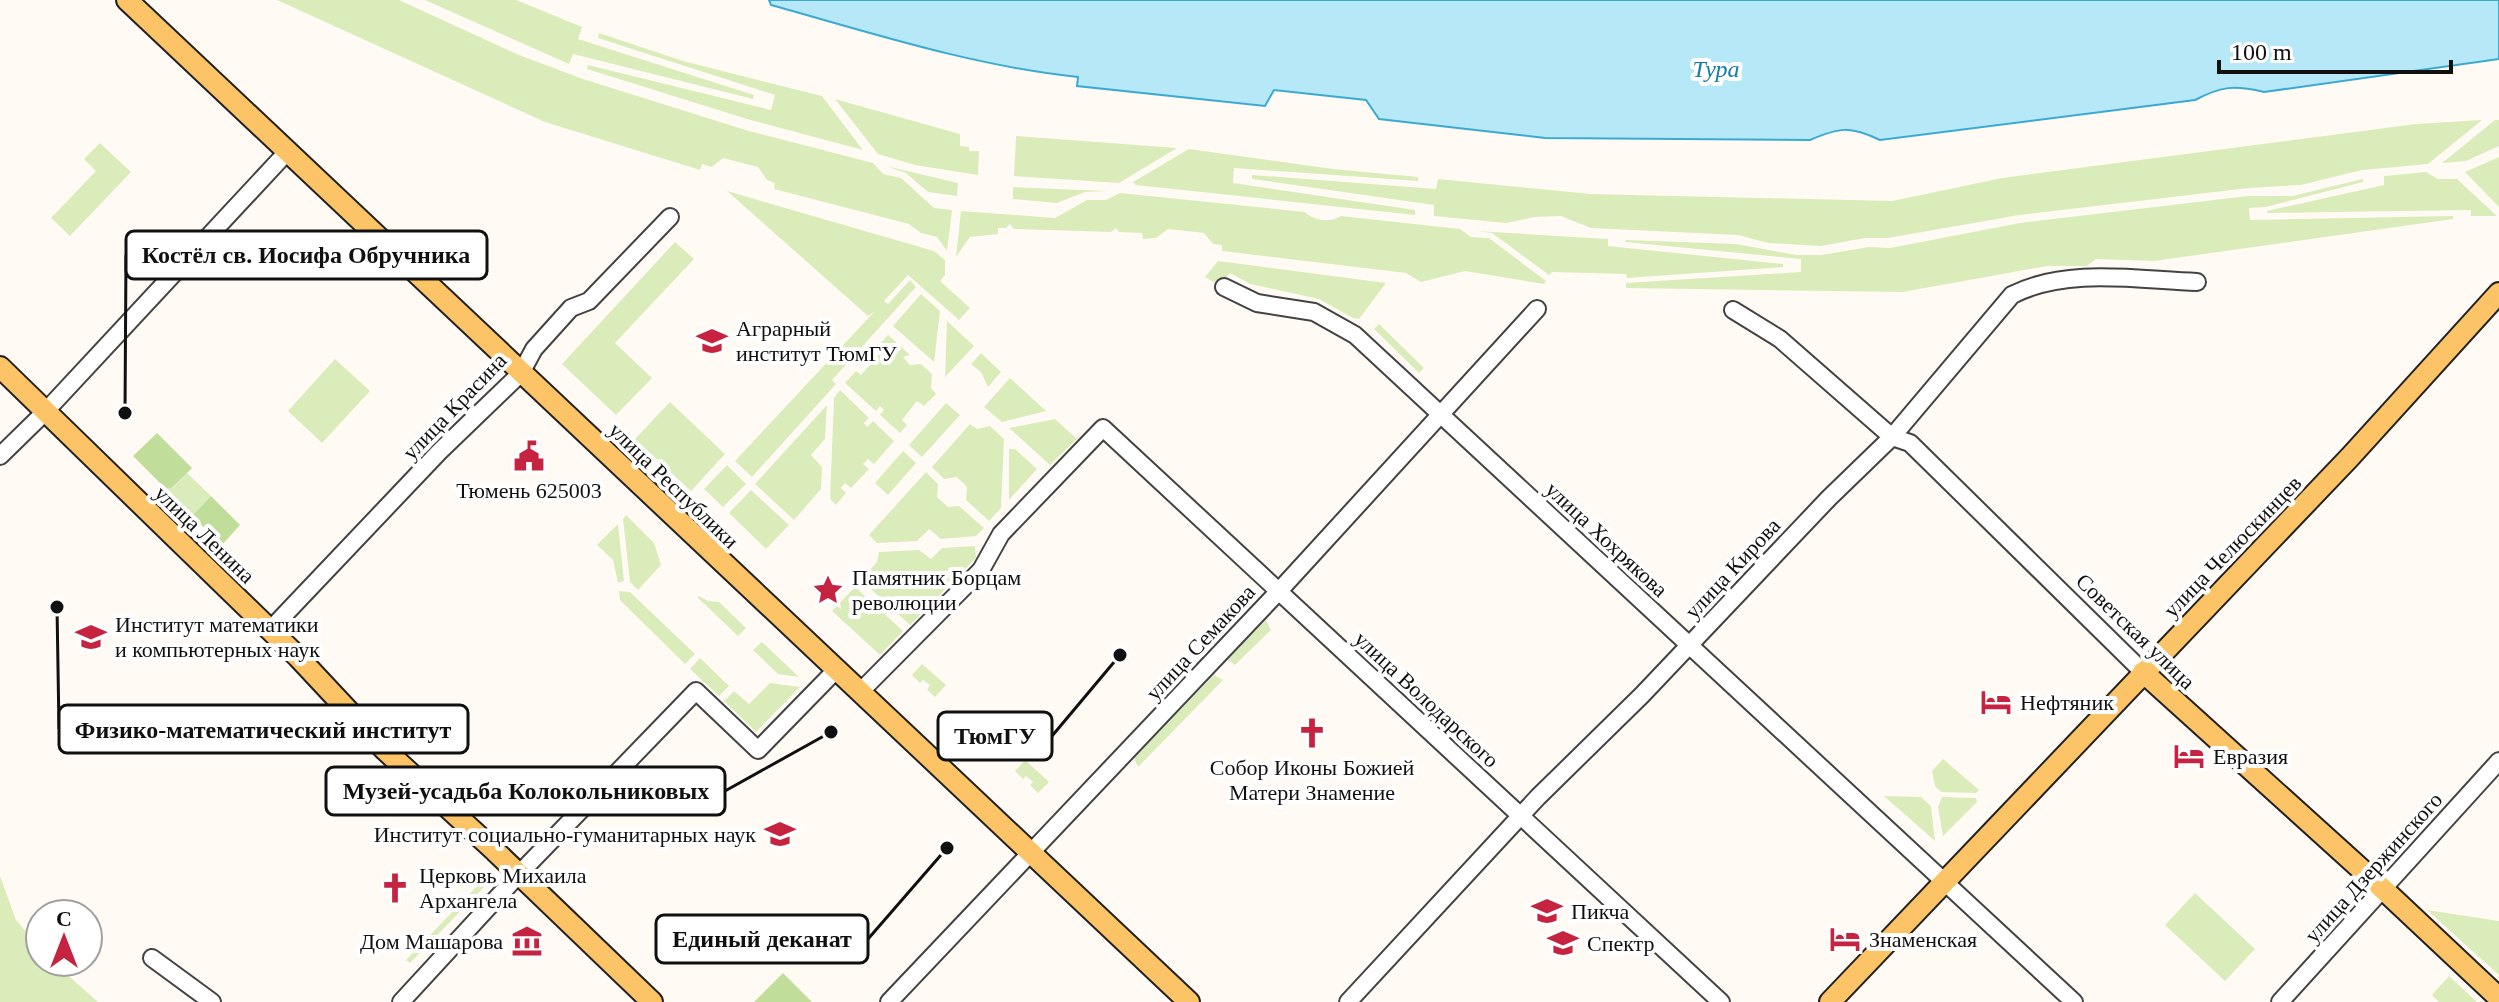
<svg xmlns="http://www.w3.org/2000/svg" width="2499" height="1002" font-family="Georgia,serif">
<rect width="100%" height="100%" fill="#fffbf4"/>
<path fill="#dbecbb" d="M277,0h122l120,55 64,24 166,52 124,32 10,11 18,4 33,30 18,2 -5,41 -10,-14 -16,-4 -12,-9 -135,-35 1,-6 -8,-3 -9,-13 -35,-9 -11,9 -10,-3 -2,6 -155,-48z
M425,0h91l66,27 -4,12 176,56 -1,4 -180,-45 -4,10z
M599,33l84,28 139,35 41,54 -116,-31 -160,-50 1,-4 183,45 4,-15 -177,-57z
M835,99l125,35v12l9,1v4h10l-1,24 -63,-10 -37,-11z
M2482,120l-54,44 -66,6 -61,15 -52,3 -230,27 -131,23h-23l-44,8 -53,-3 -30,-8 -147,-7 -30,-12 -27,1 -28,6 -72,-7v-11l-182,-26v-4l184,14 2,-10 153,15 301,7 110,-23 414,-54z
M2495,120h4v26l-33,15 -24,2z
M1016,136l161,12 -58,35 -105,-7z
M100,143l31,29 -61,64 -19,-18 45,-47 -12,-12z
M1189,149l144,20 85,8v4l-184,-13 -1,15 182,27v5l-279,-30 -3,-3z
M2499,157v50l-34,-35z
M886,166l72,17 -1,13 -29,-4 -22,-19z
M2426,172l12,7h19l40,37h-26v-6l-204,3v-2l117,-26v-9z
M2363,179v3l-97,25 -17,1 1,12 203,-4v3l-299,42 -58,-2 -9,7h-40l-144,26 -277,-4v-5l175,-11v-13l-176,-17 1,-2 110,4 60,11h25l48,-8 21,1 130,-25 228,-27h44z
M1013,187l94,4 -22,1 -28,11 -44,-4z
M727,191l207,60 11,9v15l-5,6 30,27 -11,12 -51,-45 -24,26 4,3 22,-24 6,7 -84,93 4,4 -84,93 -17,-16 140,-150 -7,5z
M1120,193l185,19c9,9 25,11 36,4l119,13 11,8 18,1 57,43 -2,3 -79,-13 -44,11 -15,-9 -184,-22v-6l-9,-1 -9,-11 -36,-4 -12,9 -13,1 -1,-6 -23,-1 -3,-4 -5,4 -97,-3 -4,-5 -4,4h-8v6l-28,3 -14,20 5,-46 94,7 32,-18h19z
M1476,231l132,8v7l175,18v3l-156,11 -1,-4 -74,-2 -3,3 -57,-42z
M675,242l19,17 -79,84 37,35 -36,37 -54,-51z
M1218,261l168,22 -27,36 -6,-1 -34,-19 -69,-15 -20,-11 -11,12 -14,-8z
M921,294l19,17 -6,51 -41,-36z
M947,321l27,25 -29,31z
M1379,324l45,44 -5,5 -45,-44z
M888,335l22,20 -7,2 7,8 11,-1 11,10 -1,14 5,6 -12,12 -7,-5 -15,19 5,5 -7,8 -20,-18 4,-5 -4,-4 -4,5 -31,-28 11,-12 5,4 21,-24 -4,-5z
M981,353l20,19 -13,15 -7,-15 -10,-8z
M335,359l35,32 -48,52 -34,-32z
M1010,378l36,33 -44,11 -18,-15z
M840,390l29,28 -5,5 3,4 6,-6 21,20 -20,23 -6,-5 -5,5 6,5 -18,19 -6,-5 -4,5 5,5 -10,12 -6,-6 4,-101z
M670,402l55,52 -34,37 -56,-52z
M946,403l14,12 -38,42 -13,-12z
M827,405l-2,34 -14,16 11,12 -1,22 -27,31 -39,-36z
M1055,419l22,20 -27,26 -41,-37z
M970,424l7,5 13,-3 14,13 -3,69 -12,13 -23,-21 1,-13 -10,-10 -13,2 -12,-12z
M1009,449h6l22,20 -28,31z
M903,451l13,12 -28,32 -13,-12z
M727,465l19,19 -23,23 -19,-18z
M926,472l12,12 -1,13 11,10 11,-1 25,22 -8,8 -35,3 -12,-10 -12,12 -40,2 -8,-8z
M187,473l24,23 -19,20 -27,-28h8z
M751,490l38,35 -23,24 -37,-36z
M626,515l28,28 7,22 -23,25 -8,-8 -7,-63z
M618,524l6,57 -6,2 -5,-23 -16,-15z
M975,546l1,12 -66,67 -49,-45 16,-18 2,-10 40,-2 12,9 11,-11z
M855,587l48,44 -23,24 -48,-44z
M619,591l11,1 65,62 -10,10 -65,-64z
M699,596l9,5 11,1 27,26 -8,8 -41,-39z
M1244,599l6,6 -40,40 -8,-4z
M1266,620l5,10 -36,35 -8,-6z
M762,642l37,35 -21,-3 -25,-24z
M700,658l29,28 -10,10 -29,-27z
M922,664l24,21 -11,12 -8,-7 3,-5 -7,-5 -3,3 -8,-8z
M1214,675l9,5 -85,87 -4,-9z
M770,683l30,4 -44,45 -32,-31 10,-10 15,13z
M1943,759l36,31 -3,3 -35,-1 -6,-6 -3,-15z
M1025,760l24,22 -11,11 -8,-8 3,-3 -7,-6 -3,3 -8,-8z
M1884,796l37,1 10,9 4,35z
M1942,797l34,1 1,4 -34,34 -5,-29z
M0,876l16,44 24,28v14h13l45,40h-98z
M483,880l4,4 -77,79 -4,-3z
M2195,893l60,56 -30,32 -60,-56z
M2427,910l72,11v54z
M2449,976l28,26h-38l-7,-7z"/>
<path fill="#c1dd9a" d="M157,433l35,35 -20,20h-7l-32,-32z
M211,496l29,29 -18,20 -30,-29z
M783,973l29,29h-58z"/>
<path fill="#b7e8f8" stroke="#3baad2" stroke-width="2" d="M769,0h1730v59l-235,33c-30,-7 -42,-6 -69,8l-315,40c-30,-14 -40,-13 -70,0l-265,-2 -166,-19 -13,-19 -92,-10 -9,16 -188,-20 1,-9c-105,-11 -206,-44 -307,-72z"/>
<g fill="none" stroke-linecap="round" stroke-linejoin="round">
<g stroke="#434343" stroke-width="20">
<path id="minor" d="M1224,287l33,16 57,9 41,23 719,667
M1733,310l47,29 112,98 18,6 233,229
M0,456l45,-44 242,-260
M270,630l169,-178 82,-79 13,-24 37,-41 18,-7 81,-84
M860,692l121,-122 20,-36 102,-106 618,574
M152,958l60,44
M401,1002l118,-128 177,-183 62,59 77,-79
M889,1002l390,-411 258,-282
M1348,1002l190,-205 104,-102 187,-197 63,-61 120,-142c55,-28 125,-15 185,-13
M2280,1002l219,-241"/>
</g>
<g stroke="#212121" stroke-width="24">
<path id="major" d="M127,0l1062,1002
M0,367l298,290 87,93 110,101 157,151
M2143,672l240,217 116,109
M1830,1002l520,-545 149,-164"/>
</g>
<use href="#minor" stroke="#fff" stroke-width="16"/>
<use href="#major" stroke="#fcc467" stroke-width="20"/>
</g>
<defs>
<g id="university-bare" transform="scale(2.4)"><path d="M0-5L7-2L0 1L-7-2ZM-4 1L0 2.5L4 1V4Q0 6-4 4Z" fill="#c62340" stroke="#fff" stroke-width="2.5" paint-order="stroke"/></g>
<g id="civic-bare" transform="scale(2.4)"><path d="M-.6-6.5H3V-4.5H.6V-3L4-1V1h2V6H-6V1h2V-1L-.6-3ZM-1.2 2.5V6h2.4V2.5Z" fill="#c62340" stroke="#fff" stroke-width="2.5" paint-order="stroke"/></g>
<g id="sight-bare" transform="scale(2.4)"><path d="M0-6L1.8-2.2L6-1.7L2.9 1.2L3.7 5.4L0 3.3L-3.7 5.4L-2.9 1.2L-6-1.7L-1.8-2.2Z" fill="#c62340" stroke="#fff" stroke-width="2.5" paint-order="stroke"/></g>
<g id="hotel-bare" transform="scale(2.4)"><path d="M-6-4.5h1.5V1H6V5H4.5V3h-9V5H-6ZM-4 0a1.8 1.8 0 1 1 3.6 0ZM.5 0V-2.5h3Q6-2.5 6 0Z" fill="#c62340" stroke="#fff" stroke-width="2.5" paint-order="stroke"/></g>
<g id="church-bare" transform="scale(2.4)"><path d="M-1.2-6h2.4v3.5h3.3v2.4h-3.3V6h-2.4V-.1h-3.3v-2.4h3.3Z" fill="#c62340" stroke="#fff" stroke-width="2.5" paint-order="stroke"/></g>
<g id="school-bare" transform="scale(2.4)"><path d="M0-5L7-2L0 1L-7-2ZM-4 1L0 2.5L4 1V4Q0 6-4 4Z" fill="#c62340" stroke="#fff" stroke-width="2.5" paint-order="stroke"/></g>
<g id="museum-bare" transform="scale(2.4)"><path d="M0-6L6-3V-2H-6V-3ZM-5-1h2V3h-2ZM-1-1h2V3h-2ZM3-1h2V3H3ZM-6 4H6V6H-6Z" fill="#c62340" stroke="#fff" stroke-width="2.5" paint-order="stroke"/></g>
</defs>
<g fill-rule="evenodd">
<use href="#university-bare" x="712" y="341"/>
<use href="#civic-bare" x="529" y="456"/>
<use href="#sight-bare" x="828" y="590"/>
<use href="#university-bare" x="91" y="637"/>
<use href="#hotel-bare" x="1996" y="702"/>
<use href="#church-bare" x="1312" y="733"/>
<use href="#hotel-bare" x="2189" y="756"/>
<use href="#university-bare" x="780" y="834"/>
<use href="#church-bare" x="395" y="888"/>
<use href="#school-bare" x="1547" y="911"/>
<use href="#hotel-bare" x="1845" y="939"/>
<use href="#museum-bare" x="527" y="941"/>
<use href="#university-bare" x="1563" y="943"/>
</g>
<g text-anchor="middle" stroke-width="8" stroke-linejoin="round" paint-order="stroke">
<g font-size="22" fill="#101010" stroke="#fff" text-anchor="start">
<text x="736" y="336">Аграрный<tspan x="736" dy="25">институт ТюмГУ</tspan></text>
<text x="529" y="498" text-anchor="middle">Тюмень 625003</text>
<text x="852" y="585">Памятник Борцам<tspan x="852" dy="25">революции</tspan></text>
<text x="115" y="632">Институт математики<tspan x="115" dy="25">и компьютерных наук</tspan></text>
<text x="2020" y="710">Нефтяник</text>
<text x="2213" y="764">Евразия</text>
<text x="1312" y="775" text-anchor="middle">Собор Иконы Божией<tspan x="1312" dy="25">Матери Знамение</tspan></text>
<text x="756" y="842" text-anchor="end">Институт социально-гуманитарных наук</text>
<text x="419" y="883">Церковь Михаила<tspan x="419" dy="25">Архангела</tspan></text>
<text x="1571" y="919">Пикча</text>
<text x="1869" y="947">Знаменская</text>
<text x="503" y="949" text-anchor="end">Дом Машарова</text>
<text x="1587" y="951">Спектр</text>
</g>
<g font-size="22" fill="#101010" stroke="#fff">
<text transform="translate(454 406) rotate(-46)" y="8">улица Красина</text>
<text transform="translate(674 485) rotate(44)" y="8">улица Республики</text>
<text transform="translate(205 534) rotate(44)" y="8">улица Ленина</text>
<text transform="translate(1607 539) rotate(43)" y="8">улица Хохрякова</text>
<text transform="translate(2232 546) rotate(-46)" y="8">улица Челюскинцев</text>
<text transform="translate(1732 568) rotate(-47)" y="8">улица Кирова</text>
<text transform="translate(2136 631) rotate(44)" y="8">Советская улица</text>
<text transform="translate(1200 642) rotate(-47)" y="8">улица Семакова</text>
<text transform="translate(1427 699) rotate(43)" y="8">улица Володарского</text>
<text transform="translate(2373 867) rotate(-48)" y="8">улица Дзержинского</text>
</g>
<g font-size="24" font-style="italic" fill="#147ba8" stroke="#fff">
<text x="1716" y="77">Тура</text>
</g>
</g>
<path fill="none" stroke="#101010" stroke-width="3" d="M125 413L126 255M57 607L59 729M1120 655L1052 736M831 732L725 791M947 848L868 939"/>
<g fill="#101010" stroke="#fff" stroke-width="3">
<circle cx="125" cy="413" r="8"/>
<circle cx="57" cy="607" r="8"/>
<circle cx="1120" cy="655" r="8"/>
<circle cx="831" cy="732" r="8"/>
<circle cx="947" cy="848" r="8"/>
</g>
<g fill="#fff" stroke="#101010" stroke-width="3">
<rect x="126" y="231" width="361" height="48" rx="8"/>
<rect x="59" y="705" width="409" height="48" rx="8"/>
<rect x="938" y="712" width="114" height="48" rx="8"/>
<rect x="326" y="767" width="399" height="48" rx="8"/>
<rect x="656" y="915" width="212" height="48" rx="8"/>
</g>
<g font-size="24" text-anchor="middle" font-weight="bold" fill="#101010">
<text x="306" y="263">Костёл св. Иосифа Обручника</text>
<text x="263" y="738">Физико-математический институт</text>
<text x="995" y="744">ТюмГУ</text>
<text x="526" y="799">Музей-усадьба Колокольниковых</text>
<text x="762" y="947">Единый деканат</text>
</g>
<g transform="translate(64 938)"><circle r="38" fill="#ffffff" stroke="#9f9f9f" stroke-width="2"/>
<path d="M0-6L14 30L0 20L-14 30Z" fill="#c62340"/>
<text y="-12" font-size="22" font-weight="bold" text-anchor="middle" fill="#101010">С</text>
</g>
<path d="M2219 60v12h232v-12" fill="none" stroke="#101010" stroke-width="4"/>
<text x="2231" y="60" font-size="24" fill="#101010" stroke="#ffffff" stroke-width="6" paint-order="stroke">100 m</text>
</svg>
